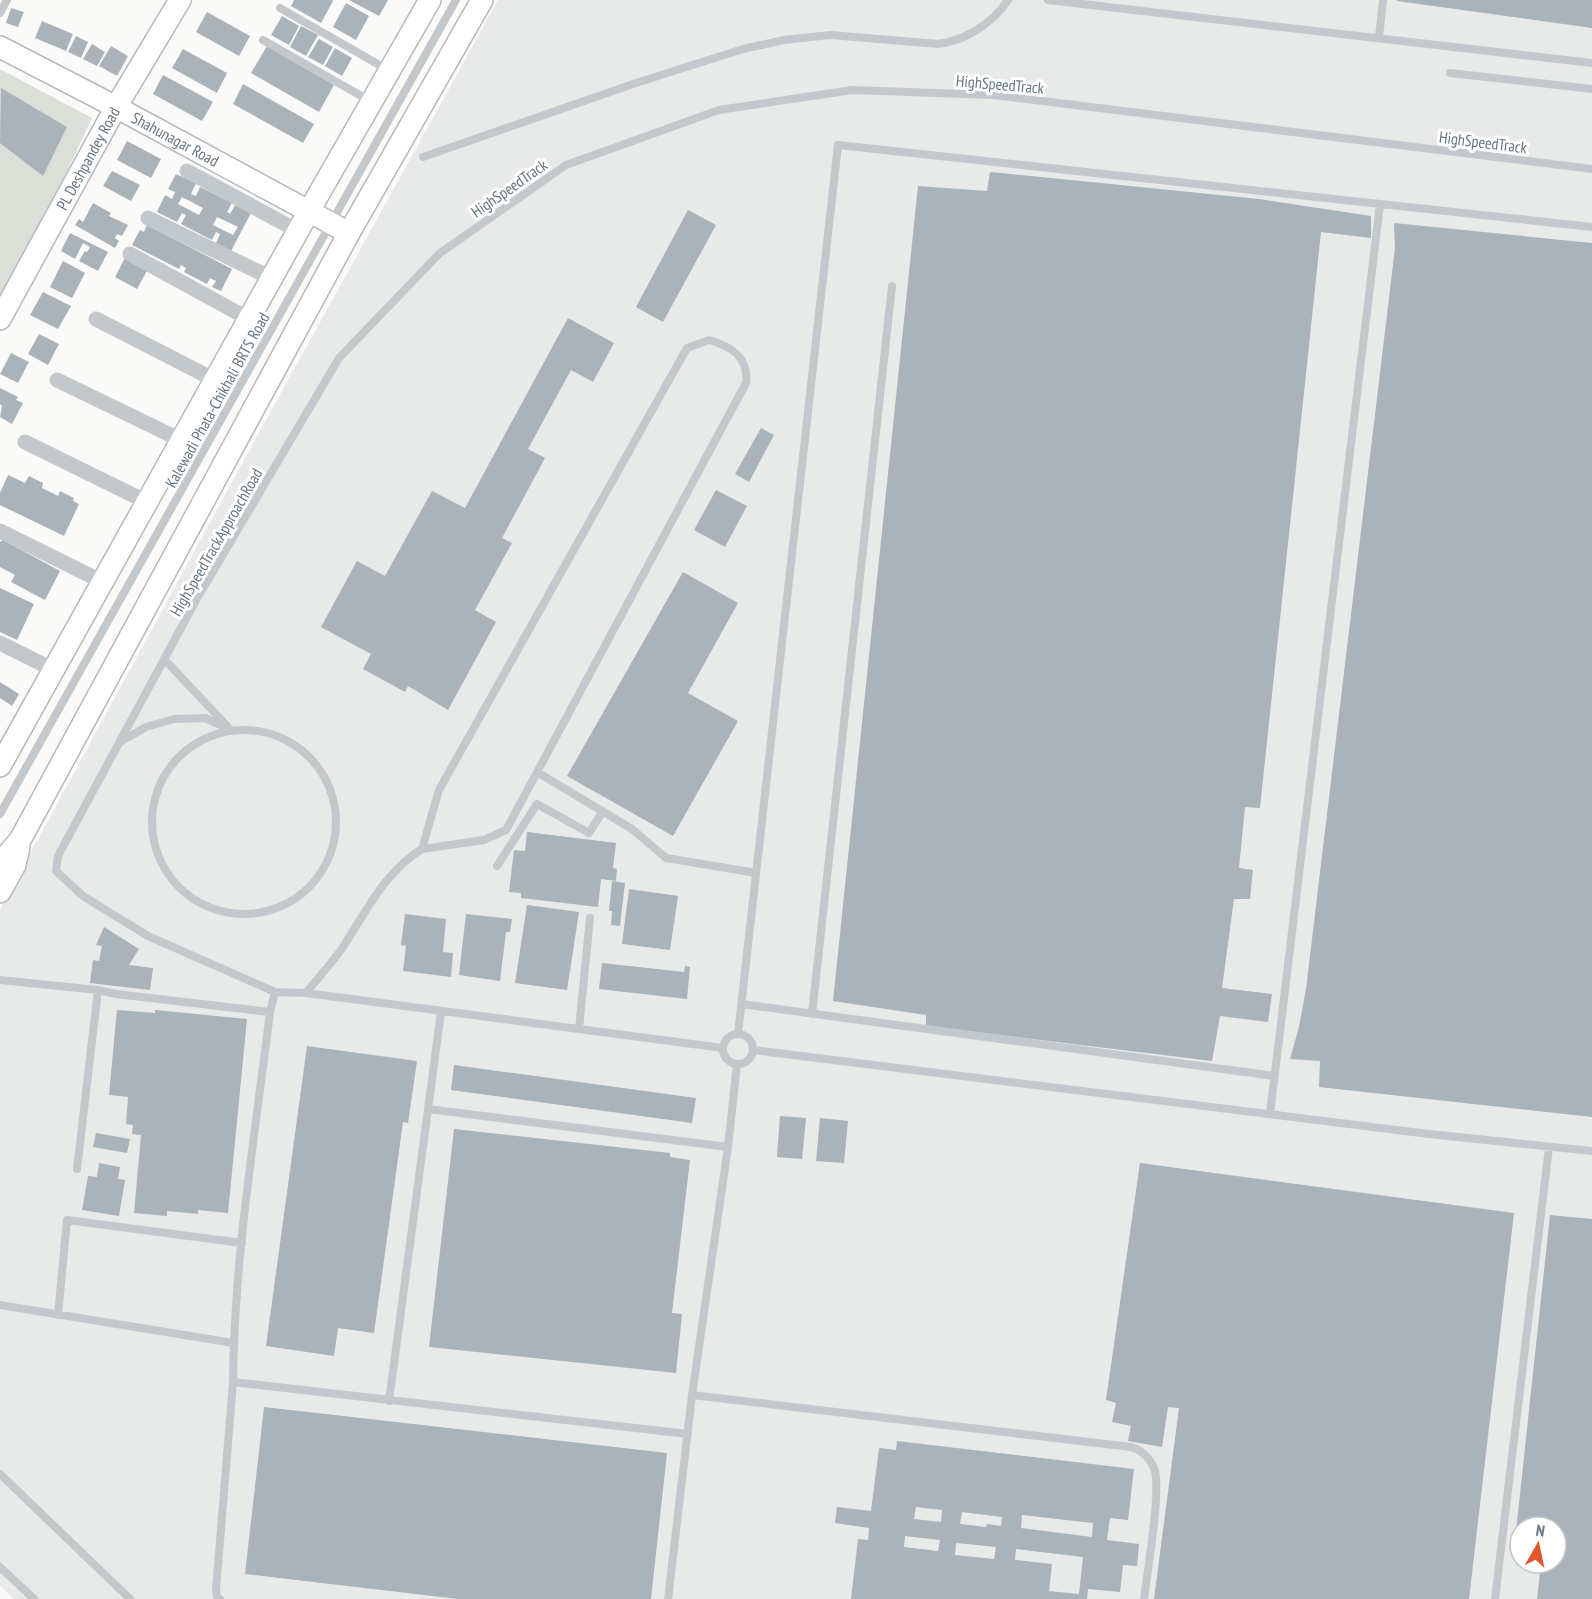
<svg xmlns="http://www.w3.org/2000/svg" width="1592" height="1599" font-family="'PT Sans Narrow',sans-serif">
<rect width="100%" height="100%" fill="#fafaf8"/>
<path fill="#e8e9e9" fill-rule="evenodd" d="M498,0h1094v1599h-1578l-14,-13v-677l239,-440zM1520,1527h36v36h-36z"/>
<path fill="#dadfd7" d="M0,69l92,49 -92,196z"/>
<path fill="#aab3b9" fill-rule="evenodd" d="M294,0h38l1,1 -12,22 -30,-17z
M349,0h39l-9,16z
M1397,0h195v28l-195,-27z
M346,3l23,13 -13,24 -23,-13z
M11,8l13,4 -6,15 -12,-4z
M207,12l43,24 -11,20 -43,-24z
M282,16l17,10 -10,19 -18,-10z
M42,21l31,13 -7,17 -31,-13z
M301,26l17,9 -12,21 -16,-9z
M76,36l12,6 -7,16 -13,-6z
M319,39l14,8 -10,18 -15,-8z
M92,44l13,8 -8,14 -14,-7z
M111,46l17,10 -11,20 -18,-10z
M267,46l67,39 -15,27 -68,-39z
M335,48l17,10 -10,18 -17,-10z
M183,49l44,24 -10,20 -45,-25z
M163,75l50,27 -11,19 -49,-27z
M243,84l71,40 -11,19 -70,-39z
M1,88l66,39 -24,49 -43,-33z
M127,141l34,18 -10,19 -34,-18z
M112,171l28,14 -9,16 -28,-15z
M990,172l269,27 112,17v22l-50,-6 -61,576 -15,-1 -6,61 14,2 -3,29h-16l-12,89 50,6 -4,28 -48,-6 -8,45 -286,-35v-11l-93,-14 85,-815 69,5z
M176,174l20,9 -5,11 5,2 4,-9 32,16 -5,9 3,2 5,-9 16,8 -20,38 -15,-8 4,-9 -4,-2 -4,8 -31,-16 5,-9 -4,-2 -5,9 -20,-10 8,-17 7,4 3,-7 -7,-3zM182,197l21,11 -4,7 -21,-11zM217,217l21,10 -5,8 -20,-10z
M93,203l18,10 -2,3 19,9 -6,11 -5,-2 -2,4 4,3 -4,7 -40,-23 4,-6 4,3z
M688,210l28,15 -53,97 -27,-15z
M1394,223l198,20v874l-273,-30 1,-26 -30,-2 9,-32 7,-38 89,-741z
M147,225l85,44 -11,22 -9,-4 4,-6 -6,-3 -3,6 -23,-12 2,-4 -5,-3 -2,4 -47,-24 8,-15 4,2z
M70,233l38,19 -10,19 -19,-10 6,-10 2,1 3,-5 -7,-4 -8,16 -14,-8z
M126,256l23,11 -12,22 -22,-12z
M63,261l22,12 -13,25 -22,-11z
M43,292l28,14 -13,23 -28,-14z
M568,318l46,25 -21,39 -22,-12 -43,79 17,9 -43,80 10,5 -37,67 21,12 -48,88 -40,-24 -3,6 -42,-23 8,-15 -50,-27 36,-66 28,15 47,-85 33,17z
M39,334l20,10 -11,21 -20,-11z
M11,353l18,9 -11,21 -18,-9z
M0,388l18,9 -2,3 7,3 -11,21 -12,-7 2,-11 -2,-2z
M761,428l13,7 -25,47 -14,-8z
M8,475l17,8 4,-7 14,7 -1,5 16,8 2,-5 14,7 -1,3 6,3 -15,32 -64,-31v-12z
M716,490l31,16 -22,41 -31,-17z
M3,540l57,31 -15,29 -34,-18 4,-7 -15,-8v-25z
M683,572l55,31 -50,90 50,28 -65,115 -106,-60z
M0,588l34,16 -17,36 -17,-8z
M0,682l19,12 -7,12 -12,-8z
M527,832l89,11 -3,25 4,1 -1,12 -15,-2 -3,28 -77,-9v-5l-12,-1 5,-42 11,1z
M612,881l13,2 -5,43 -9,-1 1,-14h-3z
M629,889l49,7 -8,54 -48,-6z
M527,905l52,7 -12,78 -52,-7z
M405,914l41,5 -3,33 10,1 -2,24 -48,-6 3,-25 -5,-1z
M466,914l46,5 -2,13h-4l-6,49 -41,-6z
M104,927l35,22 -10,16 24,3 -3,22 -60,-7 3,-23 6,1 3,-15 -6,-1z
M602,963l82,9 1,-6 5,1 -3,32 -88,-10z
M117,1010l38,3v-3l92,9 -19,194 -30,-3v4l-31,-3v5l-33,-3 7,-78 -9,-1 1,-9 -7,-1 2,-27 -19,-2z
M307,1046l110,15 -9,62 -5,-1 -29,211 -36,-5 -4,28 -68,-10z
M454,1065l242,33 -4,25 -241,-33z
M780,1116l26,2 -4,41 -25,-2z
M820,1118l28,3 -4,42 -28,-2z
M454,1129l216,24v4l20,3 -18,153 10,1 -6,59 -247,-26z
M96,1133l34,6 -3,14 -34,-6z
M99,1163l21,4 -2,12 7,1 -6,36 -37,-6 6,-34 9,1z
M1140,1163l374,50 -45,386h-315l25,-191 -11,-1 -6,40 -34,-6 3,-15 -19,-4 4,-19 -10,-3z
M1550,1215l42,4v380h-55l4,-36h15v-36h-36v33l-7,-1z
M264,1407l403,46 -16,146h-193l-213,-25z
M897,1441l237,28 -6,51 -18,-2 -3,22 32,4 -2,22 -14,-1 -3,27 -32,-3 -1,10h-236l7,-60 10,1 1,-12 -34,-5 2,-16 34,4 8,-63 17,2zM916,1507l26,3 -1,12 -27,-3zM962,1512l40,5 -1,9 -14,-2 -1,3 -26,-3zM1022,1515l71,8 -1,14 -71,-9zM905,1536l35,4 -2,11 -34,-4zM956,1543l40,4 -2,12 -39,-4zM1016,1549l67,8 -4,37 -30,-3 3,-27 -37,-4z"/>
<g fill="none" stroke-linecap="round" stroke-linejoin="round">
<g stroke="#b3babf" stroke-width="24">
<g id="secondary">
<path id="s1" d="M0,47l116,60 233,126"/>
<path id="s2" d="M0,319l116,-212 64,-107"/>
<path d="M0,766l309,-555 121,-211"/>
<path d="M0,863l20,-23 329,-607 133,-233"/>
<path d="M0,892l15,-27 4,-18"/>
</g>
</g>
<path stroke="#c3c8cc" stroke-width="8" d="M1048,0l544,63
M280,8l108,62
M0,13l7,-13
M1379,37l4,-37
M263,40l107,61
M1450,73l142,16
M423,157l213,-74 107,-34 41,-9 46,-5 108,9c27,-3 55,-21 70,-44
M709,340c22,6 40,17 37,43l-240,447 -22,10 -62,9 17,-59 248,-442z
M164,659l64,68
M152 822a92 92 0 1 1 184 0a92 92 0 1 1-184 0Z
M120,742l26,-15 28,-8 31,-1 26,12
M537,772l95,57 34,29 90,15
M0,814l456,-814
M497,866l40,-62 52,29 14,-22
M0,980l98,10
M275,992l-5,20c-15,123 -36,247 -37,370l455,52
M306,993c11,-14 24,-28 35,-43 24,-36 43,-78 81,-101
M741,1004l534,72
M812,1014l80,-728
M579,1029l11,-111
M723 1049a15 15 0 1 1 30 0a15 15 0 1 1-30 0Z
M738,1034l100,-889 754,82
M723,1048l-417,-55 -31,-1 -127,-56 -65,-40 -27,-25 2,-15 137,-254 144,-244 101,-105 126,-88 153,-55 133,-20 142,5 598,74
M753,1050l676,84 163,17
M428,1109l300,38
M1270,1114l110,-910
M77,1169l21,-179 18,4 154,18
M0,1305l233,38
M58,1315l9,-95 175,23
M692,1395l439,52c11,3 18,10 23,21 8,19 -7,106 -10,131
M389,1401l52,-389
M0,1474l130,125
M0,1567l34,32
M220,1599l-3,-2 -1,-7 17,-208
M668,1599l24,-204 36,-248 9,-83
M1495,1599l54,-452"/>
<path stroke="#c3c8cc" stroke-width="15" d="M187,171l111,60
M148,218l123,60
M130,254l119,65
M96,319l119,61
M57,380l124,60
M25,442l122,60
M0,531l103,51
M0,643l54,27"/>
<use href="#secondary" stroke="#fff" stroke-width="21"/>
</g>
<g text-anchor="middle" stroke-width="6" stroke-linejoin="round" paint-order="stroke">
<g font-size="16" fill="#657683" stroke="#fff">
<text transform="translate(1000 84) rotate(5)" y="6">HighSpeedTrack</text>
<text dy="6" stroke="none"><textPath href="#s1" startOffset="198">Shahunagar Road</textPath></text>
<text transform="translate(1483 142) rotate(7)" y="6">HighSpeedTrack</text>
<text dy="6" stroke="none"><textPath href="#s2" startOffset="183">PL Deshpandey Road</textPath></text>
<text transform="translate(509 188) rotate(-35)" y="6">HighSpeedTrack</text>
<text transform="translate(217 400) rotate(-61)" y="6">Kalewadi Phata-Chikhali BRTS Road</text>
<text transform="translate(216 542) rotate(-60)" y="6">HighSpeedTrackApproachRoad</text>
</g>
</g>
<g transform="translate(1538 1545) rotate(9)"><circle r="28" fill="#ffffff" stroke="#c1c8cd" stroke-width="1.5"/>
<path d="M0-4.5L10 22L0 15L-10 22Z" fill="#e4572e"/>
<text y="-9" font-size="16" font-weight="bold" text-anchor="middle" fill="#657683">N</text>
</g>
</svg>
